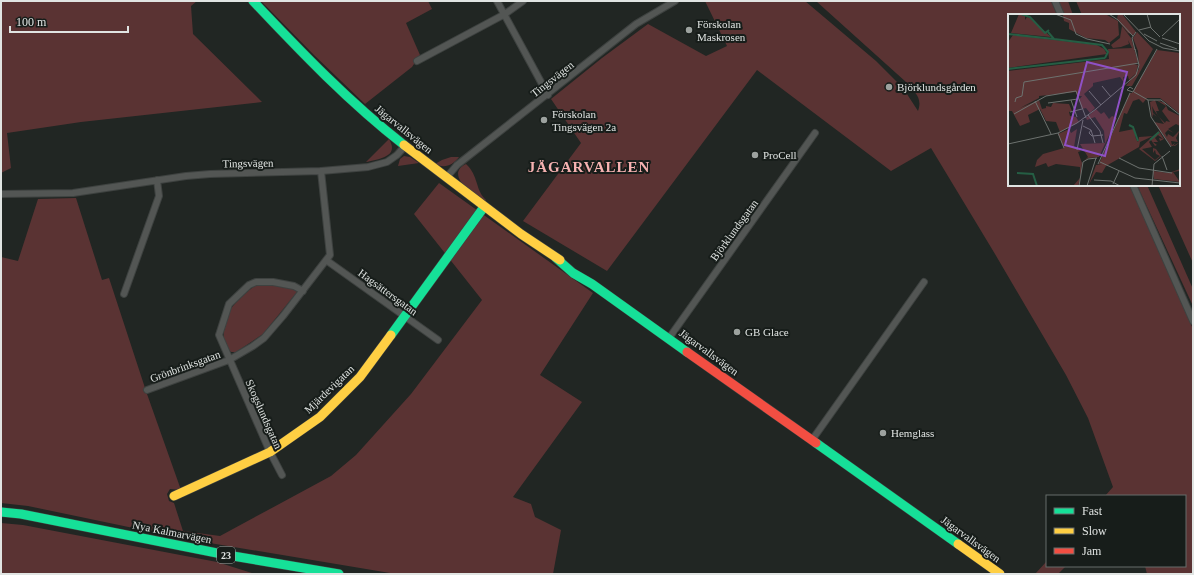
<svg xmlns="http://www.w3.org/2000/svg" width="1194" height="575" font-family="'Times New Roman',serif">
<rect width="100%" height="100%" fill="#212623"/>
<path fill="#5a3333" d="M1,1h196l-6,5 2,28 69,68 -181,20 -74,11 4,35 -10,5z
M261,1h167l4,8 -26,14 14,32 -8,12 -47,37 -51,-49z
M705,1h100l71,60 27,27 15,23c5,-14 -4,-19 -12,-29l-90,-81h235l6,14h-48v170h122l62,144v245h-46l-2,-8h40v-70h-80l8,-9 -25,-69 -22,-43 -71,-121 -64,-106 -40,23 -134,-101 -150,201 -84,-50 58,-78 -30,-44 51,-41 46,-34 58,32 21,-10z
M1058,1h10l5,14h-8z
M1076,1h117v262l-35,-78h21v-170h-97z
M389,139c11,18 -11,20 -23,23z
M404,156l6,1 9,6 -21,3 2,-7z
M451,157h8c-6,8 -14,12 -24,7l7,-4z
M466,164c13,12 9,26 20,36l-1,1c-9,-7 -27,-15 -27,-28 1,-5 4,-7 8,-9z
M439,183l154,110 -53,82 42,27 -69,95 18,7 4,13 26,13 -8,44h-157l-210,-35 -158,-33 -27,-3v-246l17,4 20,-62 38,-1 26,82 7,-2 38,116 34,96 -11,-1 -3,5 2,7 5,2 9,28 37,5 111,-60 25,-21 55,-61 71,-94 -68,-86z
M1137,185h10l46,104v17z
M264,284c10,0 23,2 32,6l1,2 -34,42 -27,18c-20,2 -11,-32 -6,-42 3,-5 19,-21 25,-24 2,-1 6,-1 9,-2z
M1,523l22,2 194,37 38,12h-254z
M1047,561v5h19l-8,8h-23z"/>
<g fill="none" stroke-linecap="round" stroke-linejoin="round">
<g stroke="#3e4240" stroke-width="8">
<path id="street" d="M497,1l51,94
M1055,1l6,14
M417,61l88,-47 18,-13
M446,178l11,-13 9,-7 170,-134 39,-23
M1133,185l60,136
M1,194l72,-1 113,-17 24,-2 111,-3 47,-4 19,-5 10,-7 8,-9
M326,260l112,80
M124,294l35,-98 -2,-16
M669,338l146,-205
M147,390l82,-30 24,-14 11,-8 19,-22 47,-61 -9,-84
M812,440l112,-158
M282,475l-12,-23 -51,-117 10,-31 20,-19 7,-3h17l21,4 9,5"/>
</g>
<g stroke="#3e4240" stroke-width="10">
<path id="fast" d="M253,1c48,51 96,101 151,144
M556,258l17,15 19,11 95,68
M391,335l93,-128
M816,443l142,101
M1,512l20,2 206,41 112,19"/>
</g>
<g stroke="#3e4240" stroke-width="10">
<path id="slow" d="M404,145l117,89 39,26
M174,496l96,-44 50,-35 40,-40 31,-42
M958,544l42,30"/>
</g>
<g stroke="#3e4240" stroke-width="10">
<path id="jam" d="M687,352l129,91"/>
</g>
<use href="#street" stroke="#535654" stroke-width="6"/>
<use href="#fast" stroke="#16e098" stroke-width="9"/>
<use href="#slow" stroke="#ffcf43" stroke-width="9"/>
<use href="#jam" stroke="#f24e42" stroke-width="9"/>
</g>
<g fill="#9da29f" stroke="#171d1a" stroke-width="1.5">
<circle cx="689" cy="30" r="4"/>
<circle cx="889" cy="87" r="4"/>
<circle cx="544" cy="120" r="4"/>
<circle cx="755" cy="155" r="4"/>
<circle cx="737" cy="332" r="4"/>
<circle cx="883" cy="433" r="4"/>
</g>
<g text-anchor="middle" stroke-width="4" stroke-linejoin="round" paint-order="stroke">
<rect fill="#171d1a" stroke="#a4a8a6" stroke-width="1" x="217" y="547" width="18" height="16" rx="3"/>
<g font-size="10" font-weight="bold" fill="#e0e4e2">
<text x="226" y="559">23</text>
</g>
<g font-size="11" fill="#e0e4e2" stroke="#171d1a" text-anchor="start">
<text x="697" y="28">Förskolan<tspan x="697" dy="13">Maskrosen</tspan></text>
<text x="897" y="91">Björklundsgården</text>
<text x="552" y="118">Förskolan<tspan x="552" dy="13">Tingsvägen 2a</tspan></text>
<text x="763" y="159">ProCell</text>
<text x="745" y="336">GB Glace</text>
<text x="891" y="437">Hemglass</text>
</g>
<g font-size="11" fill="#e0e4e2" stroke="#171d1a">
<text transform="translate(552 79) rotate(-38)" y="4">Tingsvägen</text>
<text transform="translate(404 129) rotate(39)" y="4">Jägarvallsvägen</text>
<text transform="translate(248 163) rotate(-1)" y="4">Tingsvägen</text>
<text transform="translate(734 230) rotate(-54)" y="4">Björklundsgatan</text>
<text transform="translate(388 292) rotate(36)" y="4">Hagsättersgatan</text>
<text transform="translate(709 352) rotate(36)" y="4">Jägarvallsvägen</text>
<text transform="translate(185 366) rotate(-20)" y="4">Grönbrinksgatan</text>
<text transform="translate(329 389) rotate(-44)" y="4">Mjärdevigatan</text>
<text transform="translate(264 414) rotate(66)" y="4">Skogslundsgatan</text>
<text transform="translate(172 532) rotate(11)" y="4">Nya Kalmarvägen</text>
<text transform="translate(971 539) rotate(36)" y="4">Jägarvallsvägen</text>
</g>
<g font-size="15" font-weight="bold" letter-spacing="1" fill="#f6b2b1" stroke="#171d1a">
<text x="589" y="172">JÄGARVALLEN</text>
</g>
</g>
<g transform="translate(1008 14)">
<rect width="172" height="172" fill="#212623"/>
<path d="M11,0l6,2v4l2,-3 3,1 21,19 -40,-4zM52,0h45l13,7 1,14 -10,8 -4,-3 -19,-2 -17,-9v-6l-5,-2 -1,-6zM110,0h4l14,18 -3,3 -5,-2 -11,-14zM114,12l9,12 7,24 -4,2 4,1 -2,8 -7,7 -1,-4 -5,1 2,7 -5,-7 -27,6v3l-9,8 11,14 -5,5 -4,-5 -4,1 -3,-9 3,-4h-5l-1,-4 -37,4v2l-19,10 19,-8 3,9 4,-1v-2l5,1 2,-4 16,1 3,7 -3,1 1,4 6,1 3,5 -19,10 -4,-10 -10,-1 -6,-12 -12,6 2,7 -10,4 -8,-15h-3l-1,6v-46l101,-12 -1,-10 24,-1 -4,-8 1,4 -8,3 -8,1 -2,-3 9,-7zM129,18l16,17 -21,37h-6l13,-17 -1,-18 -5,-13zM5,21l84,10 7,4 3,5 -99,14v-26zM149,36l23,3v61l-20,-16h-13l-4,5 -4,-4 -6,2 -6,13 -3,-1 -5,19 15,-3 2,10 2,3 1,-5 14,-1 -13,6 -1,5 -33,19 -4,7 -6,-1 -7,12 7,-19 6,-1h-3l31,-71h2zM147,86l4,11h-3l2,5 7,7 1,-2 4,1 -8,-11 4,-5 -10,-6 9,3 3,7 12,6v10l-4,-2 -8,5 6,4 -6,-3 -3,3 2,4 1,-3 5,3 7,-7 -4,8 2,4 -7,-1 1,4 3,-2 -2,3 7,-4 -5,4h-4l-17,-24 10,2 -10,-14 -2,-4 1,7 4,4 -4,-3 -1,4 -2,-16zM88,95l5,5 3,-2 5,7 3,-3 5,2 -18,39 -11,1 -6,5 -2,16 -2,7h-5l7,-8v-11l-24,-3 -8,3 -2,-4 -11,4 2,-7 6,-6 21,-6 -6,-14 11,-5 2,4 6,-4 -3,18 7,4 -3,1 4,11 6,-6 -8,-13 25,-1 -1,-12 -9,-14 -8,3 -1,-2zM151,117l5,8 -4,2 -1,-3 4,1 -5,-4 -3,3 3,4h-5l4,3 -2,1 -4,-6 -2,2 3,5 -10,2 13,11 5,-4 -4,-2 -1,-4 -2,3v-5l3,1 5,7 -6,5 -16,-12zM172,155l-1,2 -6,1 7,10 -26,-3 -1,-8 16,2z" fill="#5a3333"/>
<path fill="none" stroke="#255e44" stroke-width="2" d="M13,0l9,3 15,16 4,-3M40,18l6,7 48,6 6,7 -3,6M0,20l46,5M0,55l97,-11M121,111l4,2 5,14M142,126l9,-8M9,159l16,1 4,12"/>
<path fill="none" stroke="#6d726f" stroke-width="1" d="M47,0l16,6 5,14 11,5 23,5M101,0l9,6 15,16M115,0l26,27 14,7 17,3M139,0l4,14 9,9M131,16l12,-3M136,20l13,7M154,22l18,-17M154,24l18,6M152,29l17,6M127,36l-3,-12 4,-6M94,72l9,11M125,75l-3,-2 -3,3 6,2 24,-43M81,77l12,14M126,78l14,8M63,86l6,17M140,86l3,17 20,30M140,86h13l19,15M27,87l16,33M7,88l1,-4 6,-2 2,-14 115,-19M40,89l30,-4M88,95l40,-34 3,-10 -4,-16M62,98l12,-3M6,100l32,-18 30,-5 10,27M80,101l12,16 3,12M75,112l8,4 4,13M83,116l-2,3 3,3 11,-1M50,119l6,15M0,130l50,-11 19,-10 19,-14M69,136l6,-30M154,142l5,14M111,144l20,10 33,5M92,148l35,16 45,5M90,150l32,-71M86,166l17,1 9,5M105,170l6,-13M71,172l4,-24 5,-3 9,-1M79,172l9,-28M144,172l2,-22 16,-13M150,172h22"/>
<path fill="#8f51c6" fill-opacity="0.15" stroke="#8f51c6" stroke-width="2" d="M79,48l40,10 -22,84 -40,-11z"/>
<rect width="172" height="172" fill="none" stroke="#e0e4e2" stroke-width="2"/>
</g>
<rect width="1194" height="575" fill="none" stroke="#e0e4e2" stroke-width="4"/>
<rect x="1046" y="495" width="140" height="72" fill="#171d1a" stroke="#676d6a"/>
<rect x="1054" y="508" width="20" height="6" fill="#16e098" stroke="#676d6a"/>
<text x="1082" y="515" font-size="12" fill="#e0e4e2">Fast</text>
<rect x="1054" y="528" width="20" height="6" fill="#ffcf43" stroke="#676d6a"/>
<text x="1082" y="535" font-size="12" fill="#e0e4e2">Slow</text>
<rect x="1054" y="548" width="20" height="6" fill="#f24e42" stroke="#676d6a"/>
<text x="1082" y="555" font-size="12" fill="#e0e4e2">Jam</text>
<path d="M10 26v6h118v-6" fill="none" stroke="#e0e4e2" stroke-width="2"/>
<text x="16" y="26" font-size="12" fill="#e0e4e2" stroke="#171d1a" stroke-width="3" paint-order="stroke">100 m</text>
</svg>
